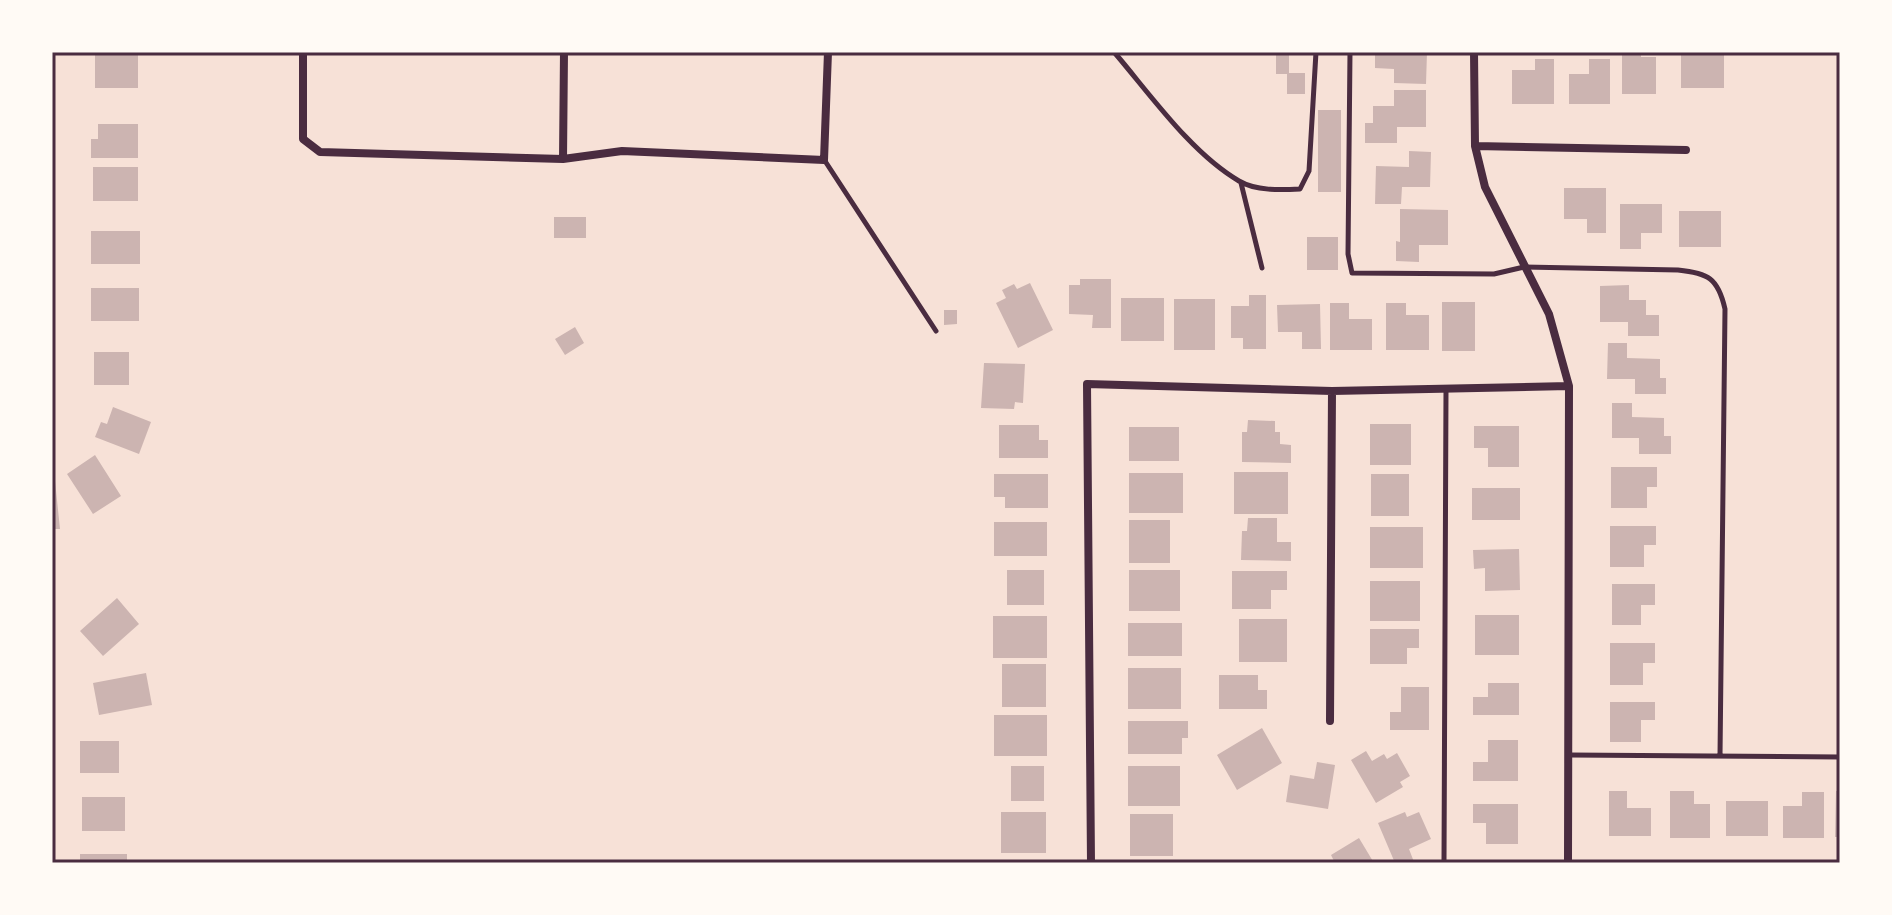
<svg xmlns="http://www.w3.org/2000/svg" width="1892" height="915" font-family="Poppins,sans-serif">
<rect width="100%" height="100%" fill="#f7e1d7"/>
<path fill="#ccb4b1" d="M1276,52h13v21h16v21h-18v-20h-11z
M1375,52h52l-1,32 -32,-1v-14l-19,-1z
M1622,52h19v5h15v37h-34z
M1681,52h43v36h-43z
M95,54h43v34h-43z
M1535,59h19v45h-42v-34h23z
M1589,59h21v45h-41v-30h20z
M1394,90h32v37h-29v16h-32v-20h8v-17h21z
M1318,110h23v82h-23z
M98,124h40v34h-47v-19h7z
M1409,151l22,1 -1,35h-28l-1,17h-26l1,-38 33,1z
M93,167h45v34h-45z
M1564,188h42v45h-19v-14h-23z
M1620,204h42v29h-21v16h-21z
M1400,209l48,1v35h-29v17l-23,-1v-20l4,1z
M1679,211h42v36h-42z
M554,217h32v21h-32z
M91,231h49v33h-49z
M1307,237h31v33h-31z
M1080,279h31v49h-19l1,-13 -24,-1v-29h11z
M1030,283l23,47 -35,18 -22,-45 10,-5 -4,-8 12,-6 3,5z
M1629,285v15h17v15h13v21h-31v-14h-28v-36z
M91,288h48v33h-48z
M1249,295h17v54h-23v-11h-12v-32h18z
M1121,298h43v43h-43z
M1174,299h41v51h-41z
M1442,302h33v49h-33z
M1330,303h19v16h23v31h-42z
M1386,303h20v12h23v35h-43z
M1320,304l1,45h-19v-17h-24l-1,-27z
M944,310h13v14l-13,1z
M575,327l9,16 -19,12 -10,-16z
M1608,343h19v15l33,1v19h6v16h-31v-15h-28z
M94,352h35v33h-35z
M984,363l41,1 -2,39 -8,-1 -1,7 -33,-1z
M1612,403h20v14l32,1v18h7v18h-32v-16h-27z
M113,407l38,15 -12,32 -44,-17 6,-15 6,2z
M1248,420l27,1v11h5v12l11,1v18l-49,-1v-30h5z
M1370,424h41v41h-41z
M999,425h40v15h9v18h-49z
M1474,426h45v41h-31v-19h-14z
M1129,427h50v34h-50z
M95,455l26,41 -28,18 -26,-40z
M1611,467h46v20h-10v21h-36z
M1234,472h54v42h-54z
M1129,473h54v40h-54z
M994,474h54v34h-43v-11h-11z
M1371,474h38v42h-38z
M55,481l5,48h-8v-47z
M1472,488h48v32h-48z
M1248,518h29v24h14v19l-50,-1 1,-29h5z
M1129,520h41v43h-41z
M994,522h53v34h-53z
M1610,526h46v19h-12v22h-34z
M1370,527h53v41h-53z
M1519,549l1,41 -35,1v-23l-11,1 -1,-19z
M1007,570h37v35h-37z
M1129,570h51v41h-51z
M1232,571h55v19h-16v19h-39z
M1370,581h50v40h-50z
M1612,584h43v21h-14v20h-29z
M117,598l22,26 -36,32 -23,-25z
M1475,615h44v40h-44z
M993,616h54v42h-54z
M1239,619h48v43h-48z
M1128,623h54v33h-54z
M1370,629h49v19h-12v16h-37z
M1610,643h45v20h-12v22h-33z
M1002,664h44v43h-44z
M1128,668h53v41h-53z
M146,673l6,32 -53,10 -6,-32z
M1219,675h39v15h9v19h-48z
M1488,683h31v32h-46v-18h15z
M1401,687h28v43h-39v-18h11z
M1610,702h45v18h-14v22h-31z
M994,715h53v41h-53z
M1128,721h60v17h-6v16h-54z
M1262,728l20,35 -45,27 -20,-35z
M1488,740h30v41h-45v-19h15z
M80,741h39v32h-39z
M1366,751l6,10 12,-7 3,5 10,-6 13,23 -10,6 3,5 -27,16 -25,-43z
M1317,762l18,3 -7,44 -42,-7 4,-27 24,4z
M1011,766h33v35h-33z
M1128,766h52v40h-52z
M1609,791h18v17h24v28h-42z
M1670,791h24v13h16v34h-40z
M1836,791h4v46h-5z
M1802,792h22v46h-41v-32h19z
M82,797h43v34h-43z
M1726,801h42v35h-42z
M1473,804h45v40h-32v-21h-13z
M1001,812h45v41h-45z
M1405,812l2,5 12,-5 12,27 -22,10 5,13 -19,1 -17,-40z
M1130,814h43v42h-43z
M1359,838l15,25h-39l-4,-8z
M80,854h47v9h-47z"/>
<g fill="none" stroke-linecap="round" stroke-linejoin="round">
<path stroke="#4a2c40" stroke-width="5" d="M1114,52c36,42 77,101 125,129 17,10 41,9 61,8l9,-18 7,-119
M1350,52l-2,202 4,19 142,1 30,-7 154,3c30,3 40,8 47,39l-5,447
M825,161l111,170
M1241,183l21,85
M1570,755l270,2
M1444,863l2,-473"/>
<path stroke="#4a2c40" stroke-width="8" d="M303,52v87l17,13 243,7 59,-8 202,9 4,-108
M1474,52l1,94 10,41 64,127 20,72 -1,477
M1475,146l211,4
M563,159l1,-107
M1330,721l2,-330
M1091,863l-4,-479 245,7 237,-5"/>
</g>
<rect width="1892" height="915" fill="none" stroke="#fffaf5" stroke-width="108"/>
<rect x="54" y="54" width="1784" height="807" fill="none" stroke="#4a2c40" stroke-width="3"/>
</svg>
